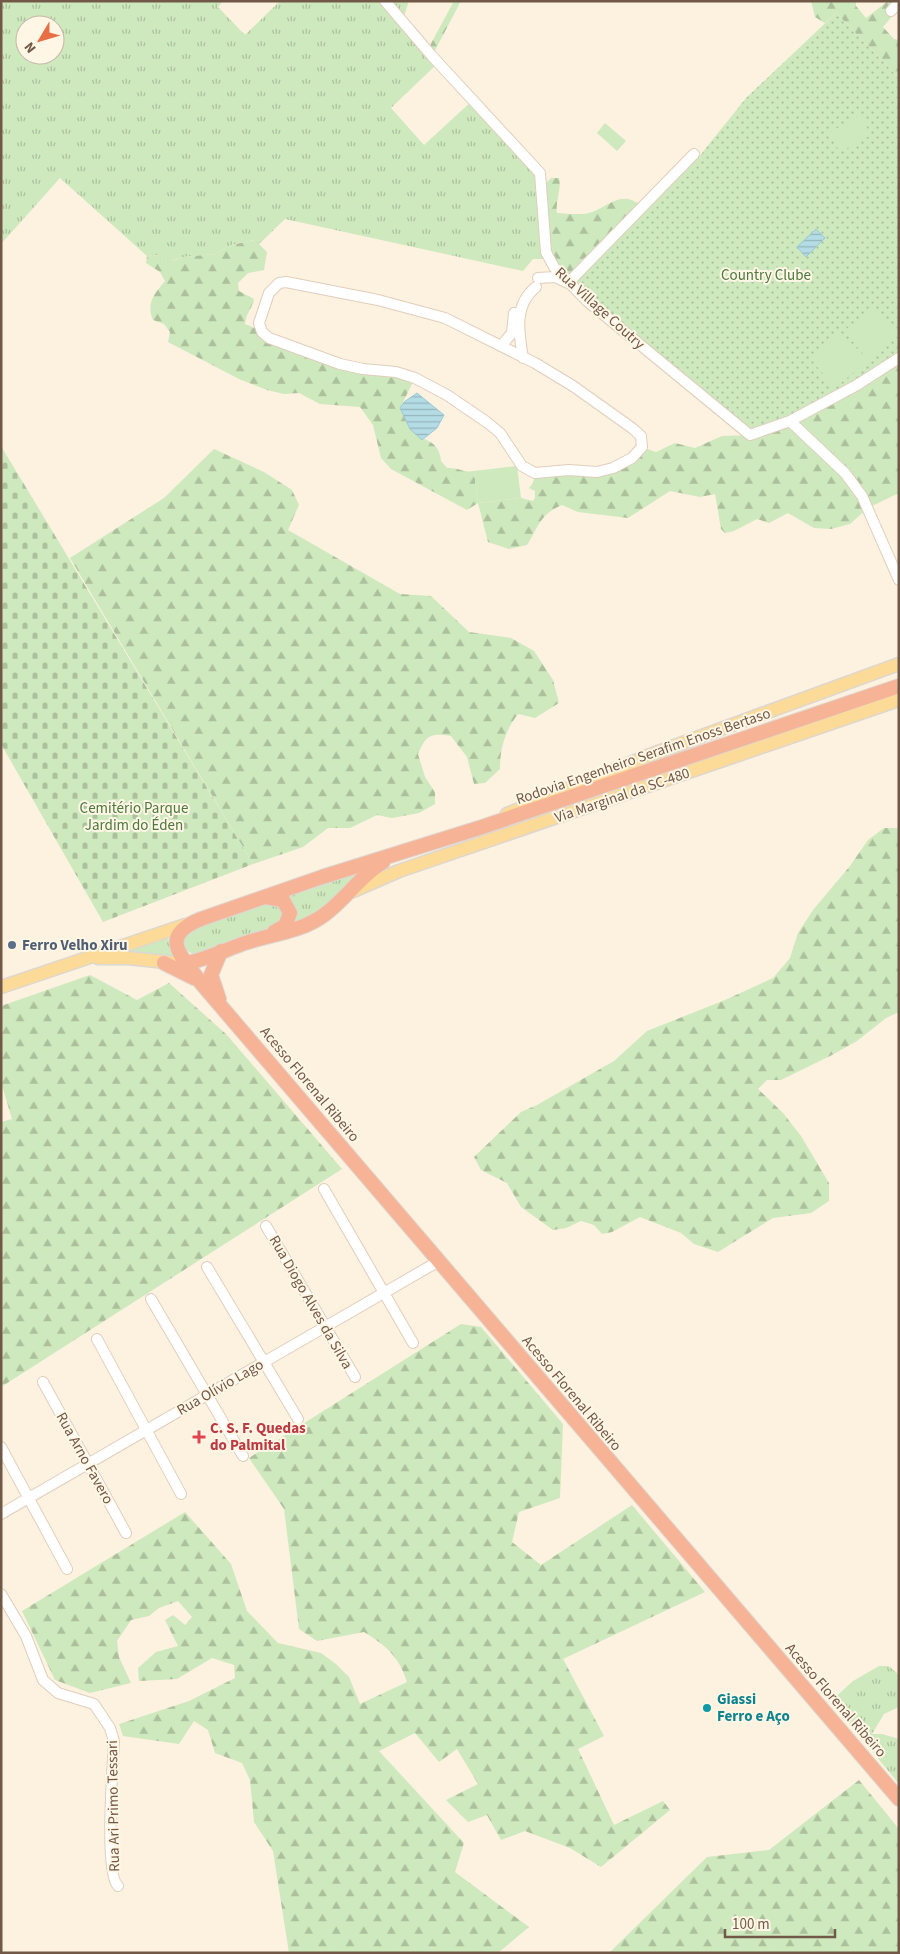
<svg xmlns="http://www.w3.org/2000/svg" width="900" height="1954" font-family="'Source Sans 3',sans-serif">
<defs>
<pattern id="grass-tufts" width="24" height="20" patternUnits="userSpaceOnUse" patternTransform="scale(1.25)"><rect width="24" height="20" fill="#cee9be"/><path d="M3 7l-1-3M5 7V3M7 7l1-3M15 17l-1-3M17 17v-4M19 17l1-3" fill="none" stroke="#acc09c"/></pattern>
<pattern id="forest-firs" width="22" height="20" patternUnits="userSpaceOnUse" patternTransform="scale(1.25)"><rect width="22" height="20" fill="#cee9be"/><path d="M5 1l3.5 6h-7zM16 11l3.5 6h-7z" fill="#acc09c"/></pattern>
<pattern id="cemetery-stones" width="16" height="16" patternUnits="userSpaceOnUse" patternTransform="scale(1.25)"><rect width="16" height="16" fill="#cee9be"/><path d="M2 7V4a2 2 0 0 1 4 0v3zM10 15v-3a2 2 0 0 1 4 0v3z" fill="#acc09c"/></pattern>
<pattern id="park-dots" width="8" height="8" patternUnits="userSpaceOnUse" patternTransform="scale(1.25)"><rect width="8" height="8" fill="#cee9be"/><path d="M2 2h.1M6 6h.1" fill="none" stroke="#acc09c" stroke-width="1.8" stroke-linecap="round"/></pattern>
<pattern id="water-rules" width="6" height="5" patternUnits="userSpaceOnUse" patternTransform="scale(1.25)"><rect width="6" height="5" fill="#b4dce5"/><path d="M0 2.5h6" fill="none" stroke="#97b5bb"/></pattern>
</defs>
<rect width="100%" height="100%" fill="#fcf2df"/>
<path fill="url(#grass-tufts)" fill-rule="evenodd" d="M1,1h222l-5,6 27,28 35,-34h129l-7,21 36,41 -47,45 33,37 49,-45 61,64 15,95h-16l-10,12 -238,-52 -27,26 -4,-5 -23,5 -16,9 -32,3 -11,4 -13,-6 -12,1 -87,-78 -59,66zM25,25h30v30h-30z
M362,870l-29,34 -40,24 -6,-32z
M270,902l10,4 4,8 -3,12 -85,30 -13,-8 -1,-9 5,-9z
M167,937l12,22 -54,-6z
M879,1666h10l10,9v32l-15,7 -12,20h10l17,5v45l-68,-83 22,-20z"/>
<path fill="url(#forest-firs)" d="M454,1h7l-29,55 -5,-5z
M811,1h45v5l10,12 22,-17h11v7l-16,19 11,12 5,1v38l-63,-65 -11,10 -10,-6z
M551,178h8c3,11 -4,23 -2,35 8,1 19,1 27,1 21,-2 36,-28 58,-7l-74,76 -19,-24 -7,-72z
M255,240l12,12 -3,18 -16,3 -10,10 1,8 15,8c-2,10 -8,14 -9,25l95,40 75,14 -15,30 22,32 3,-1c10,5 15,10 16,22l6,7c11,-1 17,5 27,3l4,32 43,-5 12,3 2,-3v-7l-6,-3 4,-5 2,-10 62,-1 45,-25 14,5 19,-9 20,5 27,-12 28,-1 149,-77v135l-31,15 -18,16 -19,5 -17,-1 -26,-15 -19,10 -12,-4 -23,12 -9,2 -4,-4 -6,-35 -15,3 -30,-6 -42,27 -50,-6 -16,-7c-22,9 -23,21 -35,40l-18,4 -21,-7 -10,-39 -11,7 -76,-41 -10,-11 -8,-33 -13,-18 -40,-3 -21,-11 -15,1 -17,-4 -28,-11 -71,-37 2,-10 -6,-8 -11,-4c-7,-17 1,-26 12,-39l-5,-9 -14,-9 1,-7 12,-1 14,6 10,-4 32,-3 16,-9z
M214,449l50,23 28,18 7,15 -11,25 112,64 31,2 38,36 42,6 23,13 19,29 6,23 -24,15 -17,-4c-13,17 -18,34 -18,55l-15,14 -11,1 -7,-27 -16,-21c-20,-3 -25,-1 -33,18l7,23 10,15v12l-16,9 -27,5 -15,-3 -27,13h-22l-25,19 -50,17 -183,-306 94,-60z
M884,828h15v184l-13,6 -29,23 -25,14 -51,25h-14l-9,9 25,24 18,23 28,47v18l-18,12 -38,5 -55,34 -24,-8 -13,-11 -41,-16 -28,15 -10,2 -8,-9 -13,-4 -15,7 -13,2 -32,-23 -14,-24 -26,-13 -7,-13 47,-45 16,-7 77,-44 33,-30 78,-31 48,-22 17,-20 8,-25 15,-23 37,-44 18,-26z
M90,975l47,25 32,-17 57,51 116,135 -341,218v-265l11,-3 -11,-37v-76z
M461,1324l20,3 82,97 -3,74 -41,14 -7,30 29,23 91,-60 73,87 -142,67 41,77 -26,13 36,76 49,-24 7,9 -69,57 -31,-19 -45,-17 -24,9 -14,-25 -19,7 -22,-22 32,-16 -21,-35 -18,13 -24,-29 -36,18 85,92 -9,29 74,55 -31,26h-209l-16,-102 -19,-29 -4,-42 -8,-17 -27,-10 -7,-23 -14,-9 -15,23 -56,-8 -4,-12 70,-23 46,-23 -1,-13 -22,-7 -35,21 -38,2 -1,-13 18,-16 22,-6 -13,-26 8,-5 12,10 7,-8 -14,-16 -19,7 -10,8 -18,4 -14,21 2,16 12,26 -41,10 -35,-13 -33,-69 163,-99 46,52 16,47 31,32 43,10 15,11 13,13 11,27 47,-22c-8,-26 -21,-36 -43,-50l-47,9 -18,-12 -15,-120 -35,-51z
M859,1780l40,49v124h-290l98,-96 62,-7z"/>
<path fill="url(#cemetery-stones)" d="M1,446l252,418 -150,58 -102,-178z"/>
<path fill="url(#park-dots)" d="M836,13l63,65v280l-146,78 -185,-153 126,-129 4,4 48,-60z"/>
<path fill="#cee9be" d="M860,115l11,20 -31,17 -11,-19z
M605,123l21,18 -9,10 -20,-18z
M874,306l25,29 -30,26 -25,-30z
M839,332l26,31 -30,25 -26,-31z
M517,466l4,32 -43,5 -4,-32z"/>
<path fill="url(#water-rules)" stroke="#9bcad7" d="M816,229l9,9 -19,19 -9,-10z
M417,393l27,22 -7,13 -15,12 -12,-11 -10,-21 4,-6z"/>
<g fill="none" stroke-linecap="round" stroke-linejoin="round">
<g stroke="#e0cebb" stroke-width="12">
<path id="minor" d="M385,1l47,55 108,117 6,79 8,15 33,34 163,134 40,-14 67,-36 42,-27
M891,11l8,-9
M538,278l17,-1 13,6 126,-129
M286,282l92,18 67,18 90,45 38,23 59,42 9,8 1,11 -10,11 -19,10 -16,4 -28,-2 -34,3 -13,-7 -22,-33 -12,-10 -41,-28 -32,-17 -19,-6 -33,-3 -23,-5 -71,-26 -7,-6 -3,-9 10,-30 10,-10z
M501,346l11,-13 2,-20
M523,358c-4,-25 -10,-53 13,-71
M790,421l55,52 17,23 37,84
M324,1189l89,154
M266,1226l89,151
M207,1267l91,152
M151,1299l92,157
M97,1339l84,155
M43,1382l83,151
M1,1447l66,122
M1,1514l438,-253
M1,1594l25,42 17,44 15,13 36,11 16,24 4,13c-1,23 -10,132 4,145"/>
</g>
<g stroke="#ddd7d3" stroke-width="15">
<path id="major" d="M507,814l143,-59 249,-91
M353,891l46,-20 500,-171
M98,958h30l47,5
M1,987l184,-62"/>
</g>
<g stroke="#ddd7d3" stroke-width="16">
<path id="highway" d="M899,686l-420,142 -157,49 -121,42c-44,18 -19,37 0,64l698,816
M266,897l17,3 7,13 -5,13 -11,6
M164,963l30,15
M187,963c20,-4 38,-13 58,-20 26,-9 56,-11 79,-28 22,-16 36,-39 59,-53
M219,999l-8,-24 10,-24"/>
</g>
<use href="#minor" stroke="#fff" stroke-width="10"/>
<use href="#major" stroke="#fbdb97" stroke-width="12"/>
<use href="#highway" stroke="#f7b395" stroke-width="14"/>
</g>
<circle fill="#5c6f8a" stroke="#fff6e5" stroke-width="2" cx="12" cy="945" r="5"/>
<path fill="#e0444e" stroke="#fff6e5" stroke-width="2" d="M196.5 1429.5h5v5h5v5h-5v5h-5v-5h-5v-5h5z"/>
<circle fill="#0f9aa8" stroke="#fff6e5" stroke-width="2" cx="707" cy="1708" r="5"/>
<g text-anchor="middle" stroke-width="4" stroke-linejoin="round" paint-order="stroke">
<g font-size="15" fill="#4d7840" stroke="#fff6e5">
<text x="766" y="280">Country Clube</text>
<text x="134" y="813">Cemitério Parque<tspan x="134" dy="17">Jardim do Éden</tspan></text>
</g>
<g font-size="15" fill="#725847" stroke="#fff6e5">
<text transform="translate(600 308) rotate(42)" y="5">Rua Village Coutry</text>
<text transform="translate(643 756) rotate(-19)" y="5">Rodovia Engenheiro Serafim Enoss Bertaso</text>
<text transform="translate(622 795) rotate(-19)" y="5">Via Marginal da SC-480</text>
<text transform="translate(310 1084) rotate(50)" y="5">Acesso Florenal Ribeiro</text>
<text transform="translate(311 1302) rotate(60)" y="5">Rua Diogo Alves da Silva</text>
<text transform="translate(220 1387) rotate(-30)" y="5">Rua Olívio Lago</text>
<text transform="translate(572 1393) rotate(50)" y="5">Acesso Florenal Ribeiro</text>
<text transform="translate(85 1458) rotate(61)" y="5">Rua Arno Favero</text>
<text transform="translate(836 1700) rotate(49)" y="5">Acesso Florenal Ribeiro</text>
<text transform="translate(113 1806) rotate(-91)" y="5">Rua Ari Primo Tessari</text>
</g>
<g font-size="15" font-weight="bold" fill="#4e5e75" stroke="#fff6e5" text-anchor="start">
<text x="22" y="950">Ferro Velho Xiru</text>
</g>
<g font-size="15" font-weight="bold" fill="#be3a42" stroke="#fff6e5" text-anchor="start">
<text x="210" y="1433">C. S. F. Quedas<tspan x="210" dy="17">do Palmital</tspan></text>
</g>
<g font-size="15" font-weight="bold" fill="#0d838f" stroke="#fff6e5" text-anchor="start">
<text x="717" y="1704">Giassi<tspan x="717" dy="17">Ferro e Aço</tspan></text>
</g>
</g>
<rect width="900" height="1954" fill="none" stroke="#725847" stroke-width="5"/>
<g transform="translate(40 40) rotate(232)"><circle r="24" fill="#fff6e5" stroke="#c7b7a6"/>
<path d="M0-4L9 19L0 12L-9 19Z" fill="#e76f43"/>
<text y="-8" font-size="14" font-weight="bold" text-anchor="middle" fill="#725847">N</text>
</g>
<path d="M725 1929v8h110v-8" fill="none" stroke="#725847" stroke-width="2.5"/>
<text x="732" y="1929" font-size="15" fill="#725847" stroke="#fff6e5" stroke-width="4" paint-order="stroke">100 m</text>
</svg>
